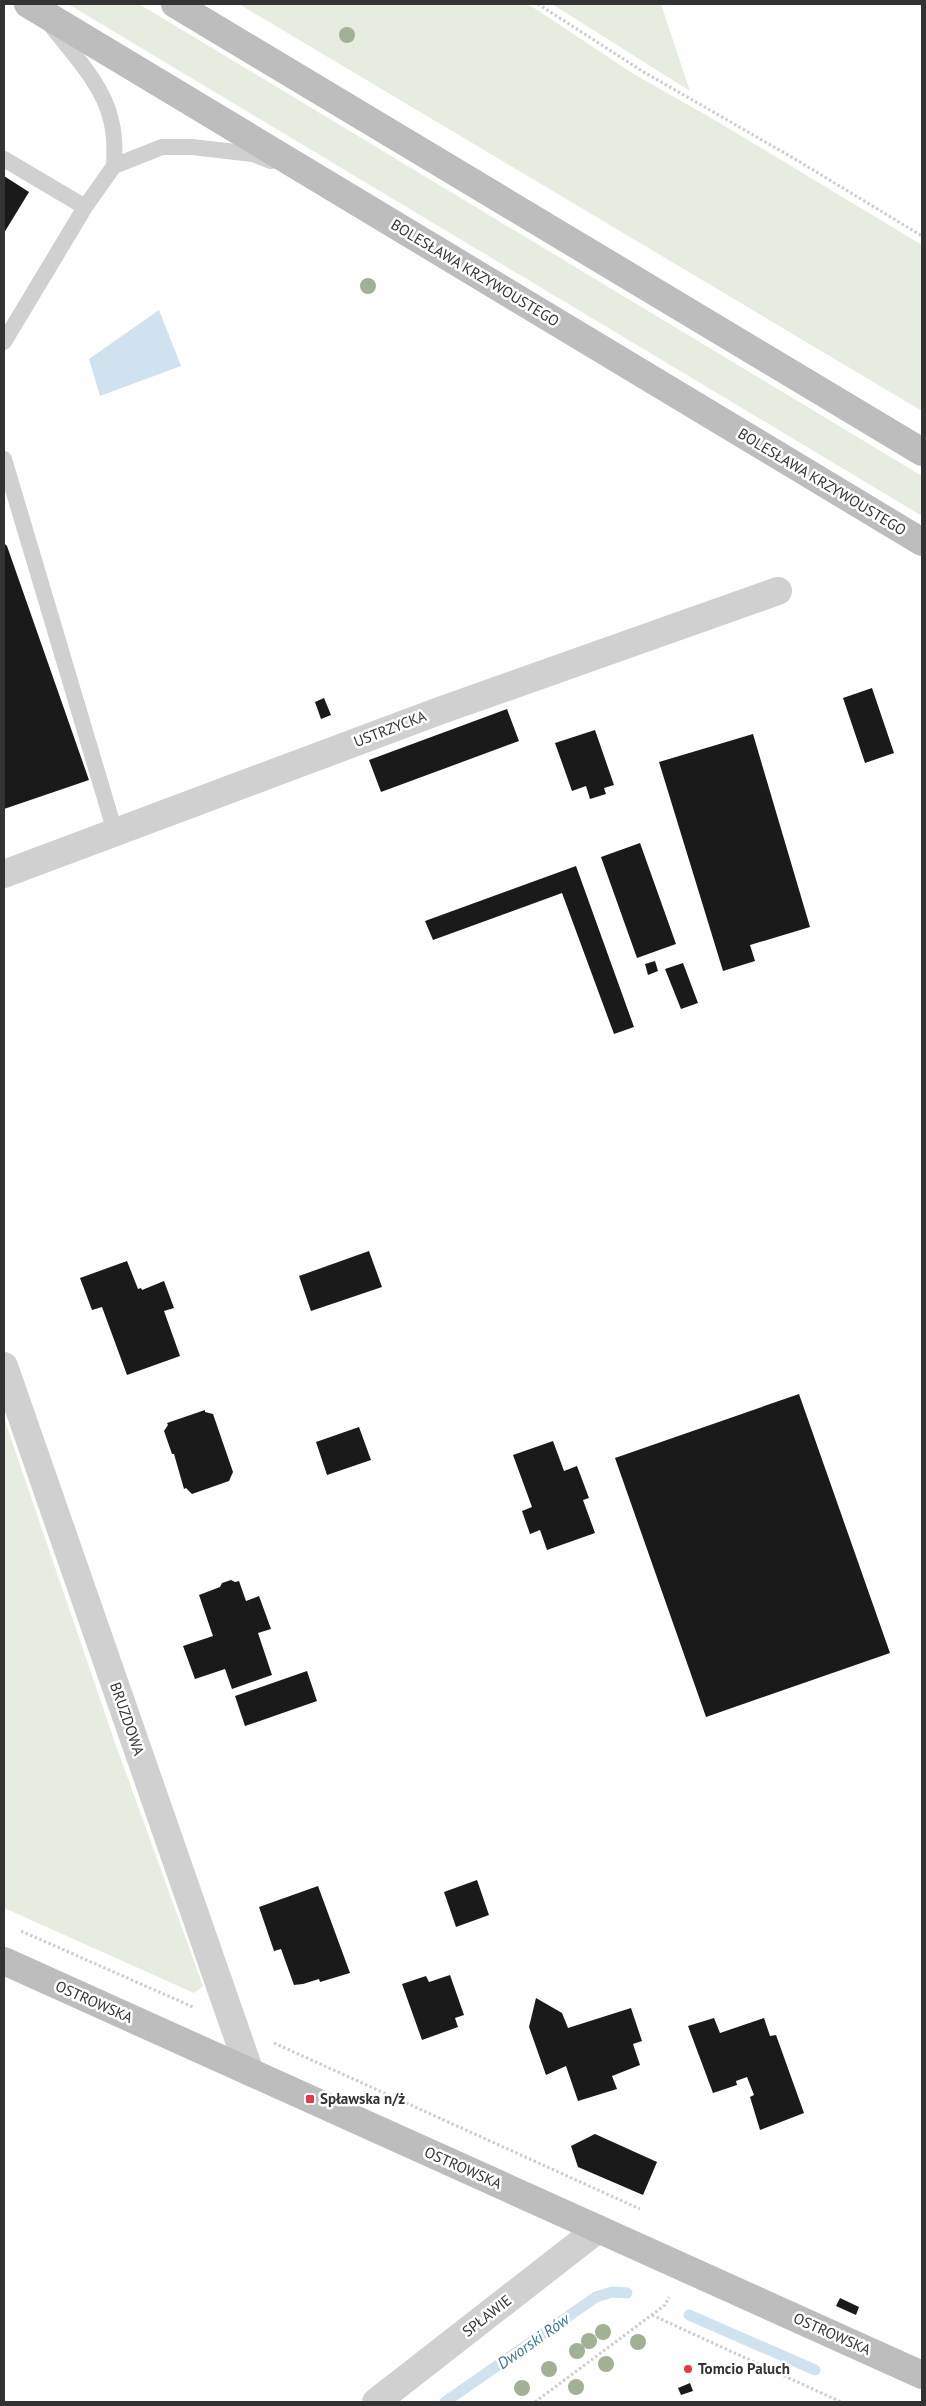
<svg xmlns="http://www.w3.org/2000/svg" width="926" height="2406" font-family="'PT Sans',sans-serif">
<rect width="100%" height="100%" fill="#fff"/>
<path fill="#e6ecdf" d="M68,4h71l783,472v40z
M239,4h287l10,5 96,64 86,49 204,123v166z
M552,4h109l29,87z
M4,1418l110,322 89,246 -9,7 -190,-85z"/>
<path fill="#cfe2ee" d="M159,310l22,56 -81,30 -11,-37z"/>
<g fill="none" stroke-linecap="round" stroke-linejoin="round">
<path stroke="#cfe2ee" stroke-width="11" d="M689,2315l126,55
M445,2402l151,-105 16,-5 15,1"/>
</g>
<path fill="#1a1a1a" d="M4,176l25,16 -25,41z
M4,543l3,3 82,234 -85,29z
M872,688l22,65 -29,10 -22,-65z
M324,698l7,17 -10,4 -6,-17z
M507,709l12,32 -138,51 -12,-32z
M595,730l19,55 -10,3 2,6 -16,5 -4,-13 -14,5 -17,-48z
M753,734l57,193 -60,18 5,16 -32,10 -64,-209z
M640,843l36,101 -39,14 -36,-101z
M576,866l58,161 -20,7 -52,-141 -129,47 -8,-19z
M655,961l3,10 -10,4 -3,-11z
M683,963l15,40 -17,6 -16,-40z
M369,1251l13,36 -71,24 -12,-35z
M127,1261l11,28 3,-1 1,2 22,-9 10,27 -10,3 16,45 -53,19 -25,-68 -10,3 -12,-32z
M799,1394l91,259 -184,64 -91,-259z
M205,1410v2l8,2 20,58 -4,9 -37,13 -6,-6 -2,1 -10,-35h-2l-8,-23 4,-6 -1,-2z
M359,1427l12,33 -44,15 -11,-33z
M553,1441l11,30 13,-5 12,32 -6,2 12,33 -48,17 -7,-20 -10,4 -8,-23 10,-4 -19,-52z
M231,1580l4,2 4,-1 7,20 13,-5 12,33 -13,4 14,42 -40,14 -7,-20 -30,10 -12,-33 30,-10 -14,-41 21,-8 2,-4z
M307,1671l10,30 -72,25 -10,-30z
M477,1880l12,35 -33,12 -12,-35z
M318,1886l32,87 -30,9 -1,-3 -16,5 -9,1 -13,-36 -7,2 -15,-44z
M450,1975l14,40 -9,3 3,9 -36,13 -20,-56 24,-8 3,6z
M536,1998l26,15 6,15 63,-20 11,33 -9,3 7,21 -28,11 5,13 -39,12 -12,-35 -20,9 -17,-48z
M714,2018l6,15 44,-15 6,18 6,-1 28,78 -44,17 -10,-33 4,-2 -7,-18 -11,4 1,4 -24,8 -25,-67z
M595,2134l62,28 -14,33 -65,-28 -7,-21z
M840,2298l19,9 -3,8 -20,-9z
M690,2383l3,8 -12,4 -3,-7z"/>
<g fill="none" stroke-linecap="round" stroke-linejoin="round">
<path stroke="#cdcdcd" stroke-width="3" stroke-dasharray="2.5 2.5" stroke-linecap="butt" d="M538,4l104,67 153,88 127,77
M21,1931l172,76
M274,2043l366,166
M652,2315l189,87
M535,2402l130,-97 4,-8"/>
<path stroke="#d0d0d0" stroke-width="16" d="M49,23c22,29 54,61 62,97 4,15 4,31 3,46
M4,159l81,48
M4,342l81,-135 29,-41 48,-19h30l61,7 18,7
M4,459l111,373"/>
<path stroke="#d0d0d0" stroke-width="28" d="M4,874l435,-163 339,-120
M4,1366l246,706
M376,2402l222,-173"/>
<path stroke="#bdbdbd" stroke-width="28" d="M28,4l894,538
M175,4l747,448
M4,1961l918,414"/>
</g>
<g fill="#a2b095">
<circle cx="347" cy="35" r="8"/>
<circle cx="368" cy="286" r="8"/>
<circle cx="603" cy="2332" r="8"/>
<circle cx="589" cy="2341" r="8"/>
<circle cx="638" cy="2342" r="8"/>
<circle cx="577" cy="2351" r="8"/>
<circle cx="606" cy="2364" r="8"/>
<circle cx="549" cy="2369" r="8"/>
<circle cx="576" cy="2387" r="8"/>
<circle cx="522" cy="2388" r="8"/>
</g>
<g fill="#e63946" stroke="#fff" stroke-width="2">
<rect x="305" y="2094" width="10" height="10" rx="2.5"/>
<circle cx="688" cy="2369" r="5"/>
</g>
<g text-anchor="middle" stroke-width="5" stroke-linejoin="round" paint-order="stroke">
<g font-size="15" fill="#333" stroke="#fff">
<text transform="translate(475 273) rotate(31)" y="5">BOLESŁAWA KRZYWOUSTEGO</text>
<text transform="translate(822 482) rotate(31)" y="5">BOLESŁAWA KRZYWOUSTEGO</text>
<text transform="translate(390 729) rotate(-21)" y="5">USTRZYCKA</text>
<text transform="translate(127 1719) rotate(71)" y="5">BRUZDOWA</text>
<text transform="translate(94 2002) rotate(24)" y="5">OSTROWSKA</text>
<text transform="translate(463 2168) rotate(24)" y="5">OSTROWSKA</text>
<text transform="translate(487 2316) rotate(-38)" y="5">SPŁAWIE</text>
<text transform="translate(832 2334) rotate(24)" y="5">OSTROWSKA</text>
</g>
<g font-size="15" font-weight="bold" fill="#333" stroke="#fff" text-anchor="start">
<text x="320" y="2104">Spławska n/ż</text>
<text x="698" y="2374">Tomcio Paluch</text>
</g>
<g font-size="16" font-style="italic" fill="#3f7597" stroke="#fff">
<text transform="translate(533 2341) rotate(-35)" y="6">Dworski Rów</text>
</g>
</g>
<rect width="926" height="2406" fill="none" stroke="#333333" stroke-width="10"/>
</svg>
